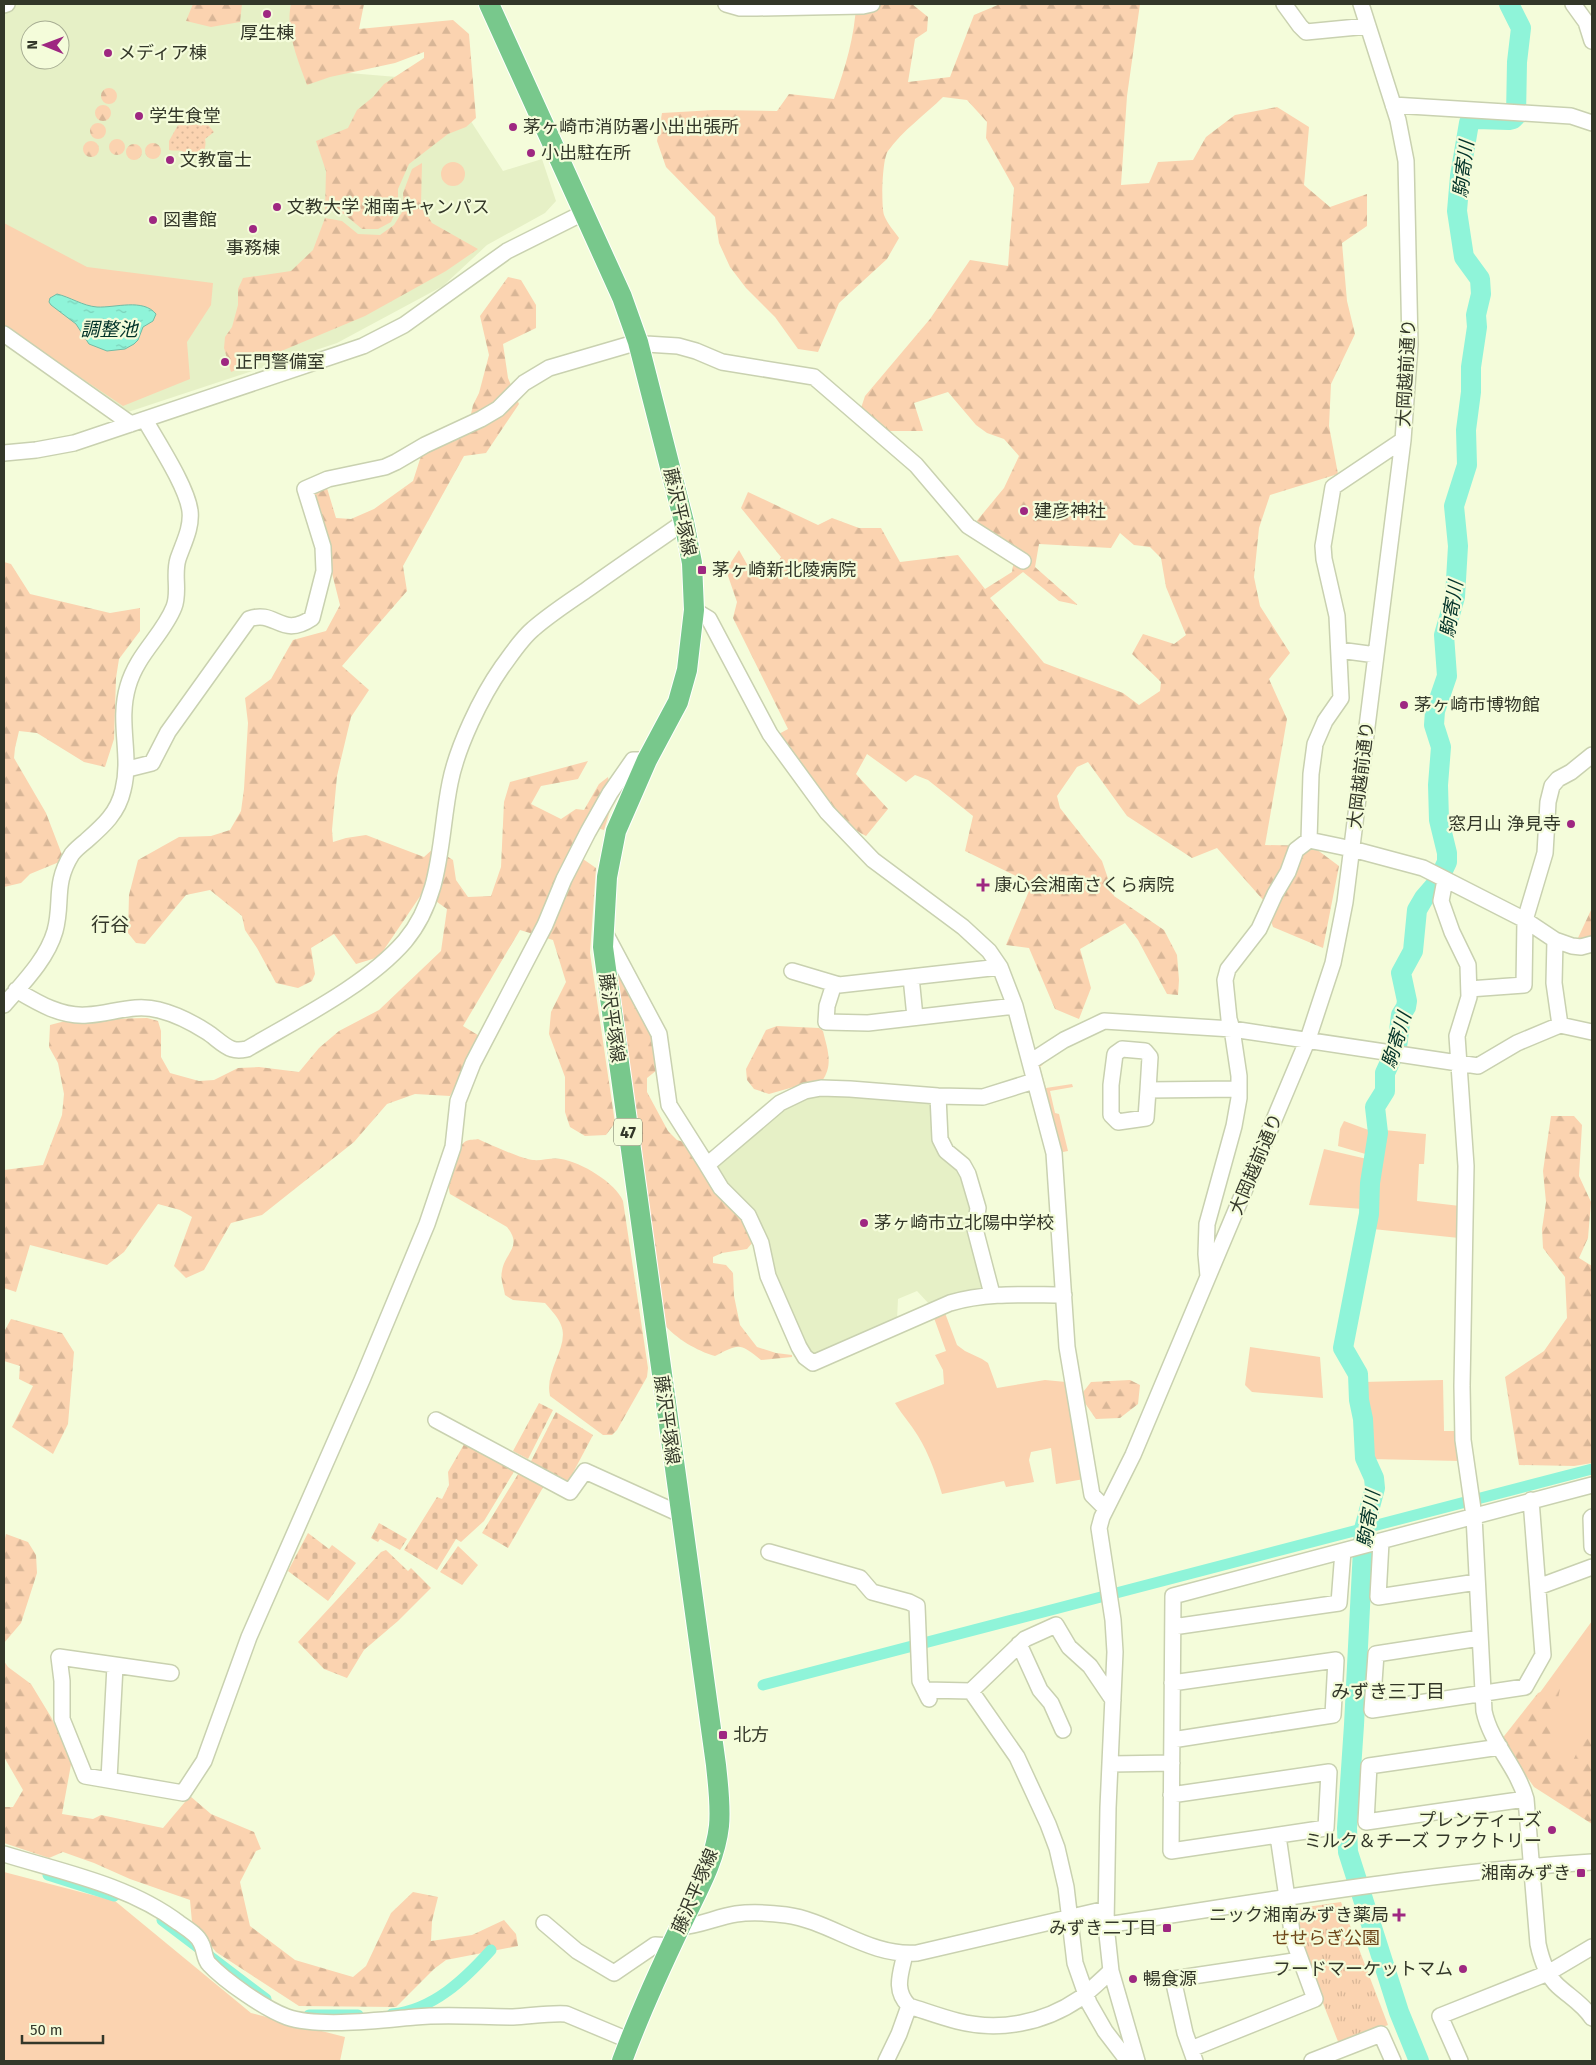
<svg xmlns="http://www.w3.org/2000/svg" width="1596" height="2065" font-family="'Fira Sans','Noto Sans JP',sans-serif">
<defs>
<pattern id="forest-firs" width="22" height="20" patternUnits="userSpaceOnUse" patternTransform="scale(1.25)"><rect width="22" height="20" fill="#fbd3b0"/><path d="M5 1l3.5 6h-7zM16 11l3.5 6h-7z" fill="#d8b697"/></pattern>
<pattern id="cemetery-stones" width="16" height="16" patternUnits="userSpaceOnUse" patternTransform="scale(1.25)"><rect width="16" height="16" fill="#fbd3b0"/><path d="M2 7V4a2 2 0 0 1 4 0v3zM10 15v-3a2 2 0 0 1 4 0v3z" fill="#d8b697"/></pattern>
<pattern id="park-tufts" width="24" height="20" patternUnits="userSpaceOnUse" patternTransform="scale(1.25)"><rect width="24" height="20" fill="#fbd3b0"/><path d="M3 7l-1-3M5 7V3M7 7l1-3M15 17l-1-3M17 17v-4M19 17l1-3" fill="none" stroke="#d8b697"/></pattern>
<pattern id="garden-dots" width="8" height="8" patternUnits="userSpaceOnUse" patternTransform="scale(1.25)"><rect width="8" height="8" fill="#fbd3b0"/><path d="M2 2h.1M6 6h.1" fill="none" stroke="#d8b697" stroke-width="1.8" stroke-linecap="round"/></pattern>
<pattern id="water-ripples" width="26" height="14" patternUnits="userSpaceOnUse" patternTransform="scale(1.25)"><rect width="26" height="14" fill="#8ff4d9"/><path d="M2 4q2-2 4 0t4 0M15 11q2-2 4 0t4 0" fill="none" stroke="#7cd2ba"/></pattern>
</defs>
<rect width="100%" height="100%" fill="#f4fcda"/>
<path fill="#e6f0c6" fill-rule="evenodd" d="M13,4h305l19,68 108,9 58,90 39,-12 14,42 -11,12 -58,32 -44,41 -106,57 -215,71 -118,-79v-326zM30,30h30v30h-30z
M804,1094l129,4 3,39 27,31 22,116 -5,6 -50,15 -13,-14 -19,8 -1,21 -80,37 -10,-3 -33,-73 -61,-118 56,-49z"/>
<path fill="#fbd3b0" d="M441 174a12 12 0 1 1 24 0a12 12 0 1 1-24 0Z
M4,223l83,44 126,16 -2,22 -24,37 3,37 -67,27 -119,-80z
M1059,1050l-19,17 6,21 26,-4 1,3 -23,4 5,22 4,1 9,37 -10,2 -22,-90z
M1344,1121l30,11 -5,23 -31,-9 2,-17z
M1384,1130l42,4 -2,30h-5l-2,37 43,5 -1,32 -86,-9 3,-14 -1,-33z
M1324,1149l43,10 -5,34 1,16 -54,-4z
M945,1313l12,32 8,6 17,8 6,4 9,25 48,-8 21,2 18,97 -28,5 -5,-36 -20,4 -2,8 5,22 -28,5 -2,-6 -62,13c-6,-20 -13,-40 -24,-58 -7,-12 -16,-21 -23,-33l49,-19 -1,-14 -8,-15 11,-4 -12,-33z
M1250,1347l70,10 3,41 -71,-6 -7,-7z
M1443,1380l1,51h14l2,30 -90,-2 -2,-42 -5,-18v-17z
M1592,1621v187l-88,-66z
M4,1872l111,29 136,112 94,24 -5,24h-336z"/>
<path fill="url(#forest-firs)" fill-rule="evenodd" d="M193,4h49l-2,18 -29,5 -25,-6z
M291,4h73l-5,25 94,-9 16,14 7,84 -10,9 -18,7 -39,30 -11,25v18l-7,15 -13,7h-16l-18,-15 -19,-4 1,-39 -10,-30 32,-13 9,-18 16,-13 11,-13 40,-26v-6l-29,11 -65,14 -23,8c-9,-25 -22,-54 -16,-81z
M856,4h56l16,13 -1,14 -12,8 -7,43 42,-5 24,-62 26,-11h140l-13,92 -6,89 28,-2 9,-21 35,-2 13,-23 29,-22 42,-8 32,20 -5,58 26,22 37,-13v32l-25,17 5,58 8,33 -24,50 -2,42 9,48 -68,21 -11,33 -5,49 6,29 30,47 -21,26 18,40 -22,126 47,1 27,20 -16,82 -50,-21 -9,-26 -47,-53 -25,10 -65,-42 -39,-54 -11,5 -20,29 3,12 42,53 12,35 50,34 13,25 2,25 -1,15 -11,-1 -29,-54 -13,-17 -45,26 11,39 -12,31 -24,-10 -26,-61 -23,-3 26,-61 -67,-33 8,-35 -45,-36 -13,-5 -9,7 -39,-28 -11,20 32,35 -22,27c-30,-14 -68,-73 -89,-101l11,-6 -55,-111 4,-16 -11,-32 13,-20 14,25 17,3 11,-21 -40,-49 7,-16 70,33 14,-7 27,10h22l19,34 58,-7 27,34 27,-17 2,-12 -48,-26 38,-46 15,-32 -15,-17 -17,-6 -11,-8 -28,-33 -34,11 9,28h-35l-28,-20 5,-15 65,-77 40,-59 38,6 6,-78 -28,-50 1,-16 -20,-22 -24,-3c-17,17 -41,34 -55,54 -6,8 -7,54 -4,64 3,8 10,16 15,23l-12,21 -48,44 -21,49 -20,-3 -23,-32 -29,-29 -16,-21 -11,-24 -4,-26 -49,-50 -9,-26 5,-28 52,-3 63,1 12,-17 45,5c11,-30 21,-64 22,-95zM1120,533l14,12 16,2 11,11 5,29 20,48 -12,9 -31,-10 -11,20 29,28 -1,9 -21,14 -16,-12 -79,-30 -54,-65 33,-26 36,29 19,4 -43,-38 4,-23 72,4z
M101 96a8 8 0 1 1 16 0a8 8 0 1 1-16 0Z
M95 113a8 8 0 1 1 16 0a8 8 0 1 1-16 0Z
M90 131a8 8 0 1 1 16 0a8 8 0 1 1-16 0Z
M109 147a8 8 0 1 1 16 0a8 8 0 1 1-16 0Z
M83 149a8 8 0 1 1 16 0a8 8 0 1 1-16 0Z
M145 151a8 8 0 1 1 16 0a8 8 0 1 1-16 0Z
M126 152a8 8 0 1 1 16 0a8 8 0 1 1-16 0Z
M422,163l-1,42 11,18 46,26 -32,22 -81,45 -134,56 -7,-24 1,-11 7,-10 6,-22v-16l5,-11 48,-7 22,-21 12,-32 17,3 16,13 22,1 14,-10 10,-16 -1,-16 9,-24z
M508,277l13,3 15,25v23l-33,16 5,34 11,26 -33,49 -22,3 -61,110 4,25 -65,75 27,24 -18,27 -14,59 -5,54 1,12 13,-4 20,-3 58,22 10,-9 19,12 3,20 12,17 23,-1 10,-29 3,-65 6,-20 78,-21 -10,18 -37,7 -10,18 30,15 15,-10 8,1 15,-26 9,-7 5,24 -9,29 -18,-5 -16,25 26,18 -6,85 25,170 -9,12 -21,1 -15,-9 -5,-15v-35l-16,-43 2,-22 15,-30 -13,-42 -33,-10 -57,96 18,11 -31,59 -35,-2 -28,10 -33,38 -92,73 -31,8 -27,47 -18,8 -12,-12 18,-49 -12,-7 -22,-6 -34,48 -17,13 -77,-20 -14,47 -12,-4v-118l39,-5 19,-50 2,-21 -6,-31 -9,-16 1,-22 19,-5 78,-2 11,3 3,10v26l9,16 29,8 15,-1 24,-12 21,-1 40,5 20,-24 20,-17 40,-21 62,-59 6,-42 -24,-17 -44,65 -23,7 -22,-30 -23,14 4,26 -3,7 -14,7 -22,-5 -19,-35 -12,-18 -3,-14 -32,-26 -24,5 -41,49 -9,-1 -8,-10 1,-38 9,-35 41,-23 32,-1 19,-6 11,-19 3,-22 4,-66 -3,-25 26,-19 22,-39 33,-9 14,-26 -28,-111 15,-6 9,30 15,1 23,-10 39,-28 8,-25 46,-24 6,-27 6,-12 10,-38 -9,-39z
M4,562l7,2 19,30 80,19 30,-5v23l-21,28 -3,19 -2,61 -9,28 -21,-5 -47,-29 -18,-2 -4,17 -1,10 32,55 18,47 -34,14 -9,9 -17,4z
M1592,908v32h-15z
M616,964l37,64 4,42 -10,8v14l21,39 9,9 10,3 61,80 5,19 -6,7 -25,4 -9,4v6l13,2 7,8 1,23 6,29 17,22 19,6 16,2v2l-31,3c-22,-18 -22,-16 -46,-4 -18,-5 -40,-18 -51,-32l-50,-354z
M777,1026l42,2 4,3c4,17 11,34 -1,50l-18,3 -35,10 -15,-5 -7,-9 -1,-11 20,-39z
M1551,1116h23l8,9 -3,51 12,26 -3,36 -9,20 13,8v197l-18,3 -55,-1 -14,-88 39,-26 23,-33 -2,-41 -22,-29 -1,-19 4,-27 -3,-31z
M478,1139c11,5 46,21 55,21 9,1 19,-3 28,-1 20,3 55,24 62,42l25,167 -1,9 -30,53 -5,5h-9l-53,-39c-6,-26 20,-50 11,-71 -3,-8 -11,-16 -16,-22l-32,-3 -8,-5c-1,-7 -5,-17 -3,-24 3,-19 21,-24 5,-44l-57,-33c-4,-11 5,-47 16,-53 4,-2 9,-1 12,-2z
M11,1319l51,14 12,19 -6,72 -15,30 -41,-27 21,-41 -14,-7 1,-13 -16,-5v-29z
M1130,1380l10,5 -2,19 -18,14 -24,1 -16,-23 11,-14z
M6,1534l22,8 8,13 1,18 -16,50 -17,20v-100z
M4,1661l4,6 23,17 20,33 21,42 -10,55 31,5 8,-4 62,13 27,-32 21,18 43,18 7,17 -5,2 -16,31 10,44 45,34 58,17 13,-11 25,-53 22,-21 25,5 -6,24 -1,20 41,-6 32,-15 12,14 2,12 -72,14 -12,9 -38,38 -97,-1 -83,-54 -24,-30 -2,-22 -60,-21 -36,-16 -31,-11 -14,6 -45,-15v-36h9l10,-17 -19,-33z
M1561,1684l-12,57 6,22 15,4 22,-46v103l-58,-37 -33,-47 37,-47z"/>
<path fill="url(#cemetery-stones)" d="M539,1403l14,7 -25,49 -15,-8z
M556,1412l37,23 -27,51 -38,-19z
M466,1441l49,29 -31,51 -23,21 -5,-3 -19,31 -33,-20 33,-53 5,2 7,-14 -1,-13z
M520,1471l25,13 -37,64 -26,-15z
M379,1523l28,16 -7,11 -20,-11 -2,3 -7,-4z
M308,1533l21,16 3,-4 24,18 -28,38 -40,-30z
M458,1546l20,19 -16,20 -22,-13z
M386,1550l22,21 3,-3 20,20 -33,33 -34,29 -17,28 -23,-9 -26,-27 83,-90z"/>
<path fill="url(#park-tufts)" d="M1341,1902l47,123 -49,19 -40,-102 -4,-30 5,-4z"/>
<path fill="url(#garden-dots)" d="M189,120l16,1 9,11 -9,7c2,8 -2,21 -14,19 -4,-1 -5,-5 -9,-7 -3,-1 -10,0 -13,-1v-9l9,-16z"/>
<path fill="url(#water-ripples)" stroke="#73bba4" d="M57,294c13,3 26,12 40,13 18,1 46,-9 59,7l-3,7 -10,6 -5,13 -4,4 -9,5 -18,2 -18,-7 -13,-20 -25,-19 -2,-3 1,-4z"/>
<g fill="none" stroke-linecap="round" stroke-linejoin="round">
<path stroke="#8ff4d9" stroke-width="11" d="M763,1685l829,-216
M48,1875l66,21
M162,1920l104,79
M392,2014c41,-4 73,-35 99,-64
M309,2015h49"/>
<path stroke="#8ff4d9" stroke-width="20" d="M1419,2061l-20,-49 -51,-160 -1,-24 7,-103 10,-196 11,-41 -1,-10 -9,-20 -2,-39 -4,-19 -1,-26 -15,-26 26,-134 1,-31 8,-50 -3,-26 10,-16v-18l12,-26 4,-32 5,-8 1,-6 -6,-28 12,-22 4,-41 7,-12 13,-15 10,-21v-9l-8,-33 -1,-35 3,-38 -7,-22 1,-14 12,-35 -3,-41 11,-38 3,-51 -4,-40 13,-41 -1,-35 5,-38v-25l6,-40 -1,-12 5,-21 -1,-15 -16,-22 -7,-46 3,-35 9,-53 7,-4 33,1 4,-1 3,-3 1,-54 4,-34 -12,-24"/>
<g stroke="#c9d1b0" stroke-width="18">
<path id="minor" d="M726,4l14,4h17l106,-2 9,-2
M1284,4l16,22 6,6 62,-6
M1573,4l13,18 6,19
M4,5l3,-1
M1393,105l178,11 21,7
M4,334l127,90
M4,453l32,-3 38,-7 289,-97 41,-21 103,-74 76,-38
M694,610l15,9 61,115 57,78 46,48 90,67 26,24 11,16 15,39 39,147 13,194 25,148 14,14
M1339,650l37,5
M128,769l24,-6 16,-31 81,-113c27,-10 32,20 63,-1l12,-47 -1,-24 -18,-58 23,-10 57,-12 11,-5 29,-17 56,-26 17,-10 26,-26 25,-15 89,-26 8,2 32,2 18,5 26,11 92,15 102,88 52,61 55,35
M1309,840l43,9 71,19 102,52 30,20 17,6 9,1 11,-3
M1445,880l-4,21 11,31 16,33 1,32 -12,39 9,130 -4,220 1,54 11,76 10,195c7,33 33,55 42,88l12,145c3,14 8,31 20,42 12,11 25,18 34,32
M603,929l56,105 10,71 38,60
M792,971l47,14 161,-18
M911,977l4,40
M834,984l-7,22 -1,16 42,1 147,-17
M1469,989l55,-4 1,-65 20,-67 3,-51 4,-16 6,-7 13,-7 21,-17
M16,990c22,13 45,27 71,25 24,-1 47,-12 72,-5 16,4 34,13 48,22 8,5 16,14 25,17 6,2 10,1 15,0 51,-30 120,-64 158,-108 38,-45 34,-104 45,-158 7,-36 31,-86 52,-116 9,-12 19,-28 31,-38 16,-14 34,-26 52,-38 32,-23 66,-46 99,-69
M4,1005c19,-22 43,-46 51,-74 8,-29 -2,-47 17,-77 4,-5 9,-9 14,-13 17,-15 32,-28 37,-51 9,-35 -6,-67 5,-104 9,-32 35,-51 46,-79 6,-15 -1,-32 4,-48 5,-15 14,-31 12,-48 -3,-24 -32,-68 -45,-91
M1560,1025l32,7
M1030,1062l34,-22 40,-19 128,8 246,37 39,-23 43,-18 -6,-42 1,-43
M1034,1081l-51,16 -45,-1 -88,-7 -29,-1 -16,3 -25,12 -73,62 14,23 27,27 13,28 7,33 31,71 6,10 8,6 137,-60c38,-11 76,-8 114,-8
M1148,1090l2,-33 -5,-6 -23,-2 -7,5 -4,31v30l7,7 28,-4 2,-28 91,-1
M938,1096l2,43 6,12 17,14 5,9 10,34 -3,21 17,65
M1208,1276l-2,-22 1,-30 27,-98 5,-28v-22l-7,-47 -3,-10 -4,-39 3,-11 31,-40 16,-35 13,-22 8,-22 13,-10 2,-66 4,-30 10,-23 16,-23 -4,-82 -13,-57 -1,-13 10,-59 70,-47
M436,1420l134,72 15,-21 95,43
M1592,1517l-1,1 1,29
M1381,1542l-3,55 99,-15
M769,1552l91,26 12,14 37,10 8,4 3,75 9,18
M1538,1587l54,-20
M1173,1627l166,-24 4,-52
M1480,1638l-104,16 -4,56 153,-23 18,-32 -12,-155
M1019,1644l21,46 11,13 12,27
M171,1673l-112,-16 3,24v38l23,57 98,17 21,-32 45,-124 113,-257 65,-156 26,-77 5,-46 15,-38 72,-138 19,-46 24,-47 22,-39 23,-33h14
M925,1690l46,1 54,-52 31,-14 13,22 21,19 23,34
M971,1691l46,66 31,67 9,24 9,39 9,76 14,40 16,28 23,30
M1172,1740l161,-25 3,-55 -164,23
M1500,1747l-131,19 -3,56 160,-23
M1111,1764l61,-1
M109,1779l6,-113
M1171,1795l158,-23 -3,56 -155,23 2,-255 419,-111
M4,1854c58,18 125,31 175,69 7,5 19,12 22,20 4,7 3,16 8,21 16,17 56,45 78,53 32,11 94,3 128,0 32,-3 66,0 98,0 18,-1 36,-4 53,-3l55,23 10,2
M544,1923l33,28 37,22 41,-28 17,1
M1106,1925c162,-24 323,-53 486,-63
M680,1927c19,-1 37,-10 56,-13 15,-2 34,-1 50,1 45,6 83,42 131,38l189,-44
M905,1954c-4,19 -12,36 4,52 16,5 32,11 48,15 42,11 87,2 122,-22 11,-8 22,-19 32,-28
M1191,2049l124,-50 -22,-60 -15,-103
M886,2061l13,-27 10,-28
M1137,2061l-26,-90 -5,-46 2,-117 7,-156 -2,-32 -14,-92 3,-11 31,-62 175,-416 25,-76 12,-61 58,-462 7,-95 -4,-184 -8,-41 -37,-116
M1195,2061l-10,-28 -12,-54 127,-19
M1312,2061l69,-27 12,27
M1460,2061l-20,-45 108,-43 44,-26"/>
</g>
<g stroke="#fff" stroke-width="22">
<path id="major" d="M489,4l133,293 16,45 46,180 8,41 2,47 -7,60 -9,32 -31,58 -31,71 -9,46 -4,70 113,818c2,20 5,41 3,61 -4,36 -23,67 -38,99 -21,44 -42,90 -59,136"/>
</g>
<use href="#minor" stroke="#fff" stroke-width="15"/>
<use href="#major" stroke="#78c88c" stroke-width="20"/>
</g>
<g fill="#9e2781" stroke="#f4fcda" stroke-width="2">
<circle cx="267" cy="14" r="5"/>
<circle cx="108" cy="53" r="5"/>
<circle cx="139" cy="116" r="5"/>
<circle cx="513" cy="127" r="5"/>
<circle cx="531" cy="153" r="5"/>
<circle cx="170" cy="160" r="5"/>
<circle cx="277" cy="207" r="5"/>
<circle cx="153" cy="220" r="5"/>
<circle cx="253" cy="229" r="5"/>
<circle cx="225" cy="362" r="5"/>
<circle cx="1024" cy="511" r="5"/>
<rect x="697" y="565" width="10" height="10" rx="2.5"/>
<circle cx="1404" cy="705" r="5"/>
<circle cx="1571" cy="824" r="5"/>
<path d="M980.5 877.5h5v5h5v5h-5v5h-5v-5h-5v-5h5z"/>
<circle cx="864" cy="1223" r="5"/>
<rect x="718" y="1730" width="10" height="10" rx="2.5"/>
<circle cx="1552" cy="1830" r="5"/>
<rect x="1576" y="1868" width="10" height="10" rx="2.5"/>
<path d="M1396.5 1907.5h5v5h5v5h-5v5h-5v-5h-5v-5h5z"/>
<rect x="1162" y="1923" width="10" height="10" rx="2.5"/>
<circle cx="1463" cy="1969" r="5"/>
<circle cx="1133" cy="1979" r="5"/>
</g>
<g text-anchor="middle" stroke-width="4.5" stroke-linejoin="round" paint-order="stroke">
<rect fill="#f4fcda" stroke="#6d725e" stroke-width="1" x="614" y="1118.5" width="28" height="27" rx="4"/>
<g font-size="16" font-weight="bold" fill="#333729">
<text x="628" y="1138">47</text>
</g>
<g font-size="18" fill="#333729" stroke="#f4fcda" text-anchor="start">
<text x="267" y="39" text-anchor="middle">厚生棟</text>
<text x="118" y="59">メディア棟</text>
<text x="149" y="122">学生食堂</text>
<text x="523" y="133">茅ヶ崎市消防署小出出張所</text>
<text x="541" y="159">小出駐在所</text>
<text x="180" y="166">文教富士</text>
<text x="287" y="213">文教大学 湘南キャンパス</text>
<text x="163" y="226">図書館</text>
<text x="253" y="254" text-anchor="middle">事務棟</text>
<text x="235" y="368">正門警備室</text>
<text x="1034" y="517">建彦神社</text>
<text x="712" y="576">茅ヶ崎新北陵病院</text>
<text x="1414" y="711">茅ヶ崎市博物館</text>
<text x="1561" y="830" text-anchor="end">窓月山 浄見寺</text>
<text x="994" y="891">康心会湘南さくら病院</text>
<text x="874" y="1229">茅ヶ崎市立北陽中学校</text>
<text x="733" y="1741">北方</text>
<text x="1542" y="1826" text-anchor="end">プレンティーズ<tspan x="1542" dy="21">ミルク＆チーズ ファクトリー</tspan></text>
<text x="1571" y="1879" text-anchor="end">湘南みずき</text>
<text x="1389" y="1921" text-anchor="end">ニック湘南みずき薬局</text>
<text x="1157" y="1934" text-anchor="end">みずき二丁目</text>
<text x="1453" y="1975" text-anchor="end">フードマーケットマム</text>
<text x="1143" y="1985">暢食源</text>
</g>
<g font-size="18" fill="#333729" stroke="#f4fcda">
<text transform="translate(1406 373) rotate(-87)" y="6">大岡越前通り</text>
<text transform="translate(680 512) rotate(77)" y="6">藤沢平塚線</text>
<text transform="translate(1361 775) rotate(-83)" y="6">大岡越前通り</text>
<text transform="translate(612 1018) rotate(82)" y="6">藤沢平塚線</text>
<text transform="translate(1256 1164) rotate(-67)" y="6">大岡越前通り</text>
<text transform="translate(667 1420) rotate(82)" y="6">藤沢平塚線</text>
<text transform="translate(695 1891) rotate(-67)" y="6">藤沢平塚線</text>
</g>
<g font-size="18" fill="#6d4419" stroke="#f4fcda">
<text x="1326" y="1944">せせらぎ公園</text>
</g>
<g font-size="19" font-style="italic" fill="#003228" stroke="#f4fcda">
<text transform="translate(1463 169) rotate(-83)" y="7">駒寄川</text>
<text x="109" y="336">調整池</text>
<text transform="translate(1451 609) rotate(-81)" y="7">駒寄川</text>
<text transform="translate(1396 1040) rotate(-73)" y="7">駒寄川</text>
<text transform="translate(1368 1519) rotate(-81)" y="7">駒寄川</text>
</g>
<g font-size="19" fill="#333729" stroke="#f4fcda">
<text x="110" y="931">行谷</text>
<text x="1388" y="1698">みずき三丁目</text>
</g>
</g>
<rect width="1596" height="2065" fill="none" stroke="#333729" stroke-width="10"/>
<g transform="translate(45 45) rotate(271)"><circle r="24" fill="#f4fcda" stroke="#a7ad93"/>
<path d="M0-4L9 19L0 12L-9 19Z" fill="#9e2781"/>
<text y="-8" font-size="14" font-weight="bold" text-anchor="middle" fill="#333729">N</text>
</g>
<path d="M22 2035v8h81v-8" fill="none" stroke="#333729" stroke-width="2.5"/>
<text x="30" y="2035" font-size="15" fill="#333729" stroke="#f4fcda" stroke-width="4" paint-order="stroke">50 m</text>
</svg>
